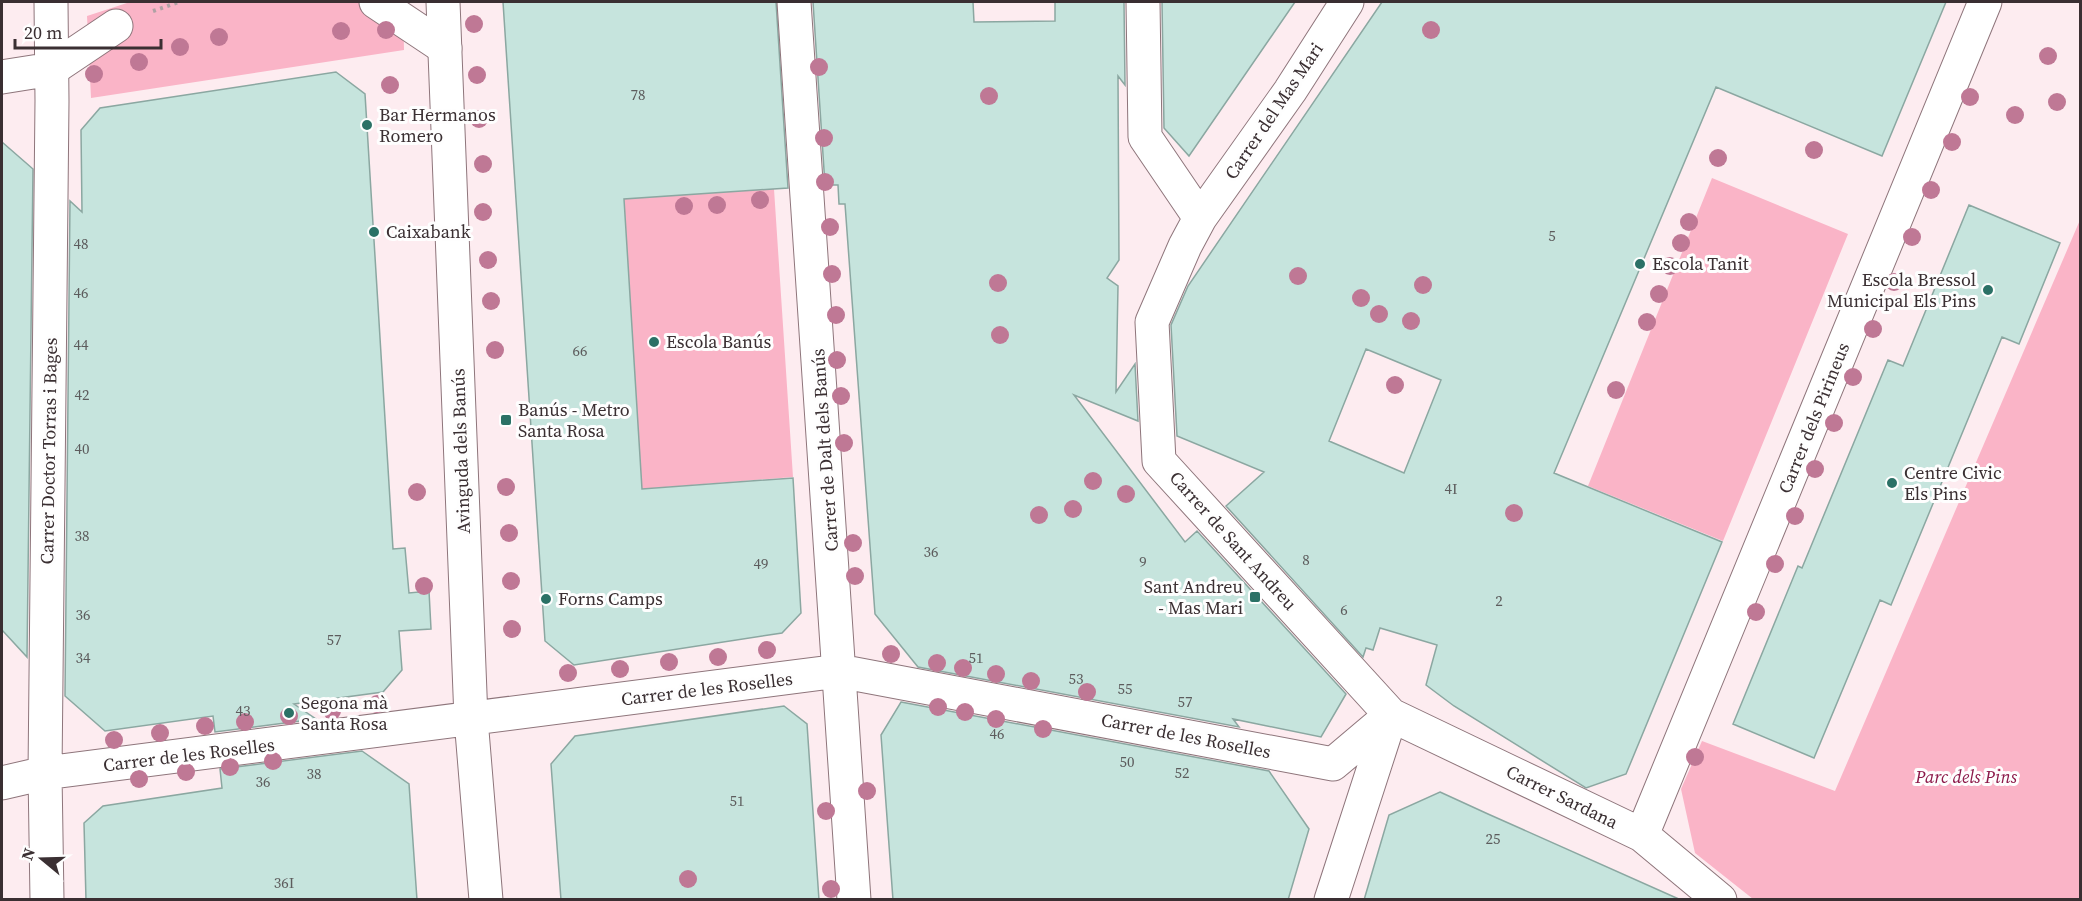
<svg xmlns="http://www.w3.org/2000/svg" width="2082" height="901" font-family="'Source Serif 4',serif">
<rect width="100%" height="100%" fill="#fdecf0"/>
<path fill="#fab4c7" d="M130,2h273l1,48 -313,48 -4,-82z
M1712,178l136,56 -125,307 -135,-55z
M774,189l19,288 -152,12 -17,-291z
M2080,220v679h-327l-58,-46 -14,-64 21,-48 133,50z"/>
<path fill="#c6e4dd" stroke="#8ba7a1" stroke-width="1.5" fill-rule="evenodd" d="M503,2h273l12,186 -164,11 18,290 151,-11 8,135 -19,20 -208,32 -29,-24z
M813,2h160l1,20 81,-1v-19h69l1,83 -7,-9 1,184 -12,18 11,8 -2,106 19,-28 3,57 -64,-26 111,147 12,-11 149,163 -25,43 -88,-18 6,8 -321,-60 -43,-53 -30,-410h-6l-1,-19h-13z
M1162,2h133l-106,154 -25,-28z
M1382,2h564l-64,154 -166,-69 -162,386 168,69 -96,232 -40,14 -132,-82 -28,-21 11,-40 -57,-17 -7,22 -7,-2 -3,9 -137,-151 38,-34 -87,-36 -6,-111 17,-39zM1366,349l75,31 -37,93 -75,-32z
M336,72l29,22 28,455 12,-1 4,45 20,-2 2,38 -32,2 3,39 -19,22 -89,12 22,15 -101,13 -2,-16 -108,15 -40,-35 5,-495 12,11 -1,-82 19,-22z
M2,142l31,27 -6,488 -25,-27z
M1969,205l91,38 -41,101 -17,-7 -111,268 -11,-5 -66,158 -81,-34 65,-158 4,2 86,-208 15,6z
M901,702l368,69 40,58 -21,71h-395l-12,-165z
M784,706l23,18 12,176h-258l-10,-136 24,-28z
M362,751l47,33 8,116h-331l-2,-77 19,-17 119,-18 -2,-19z
M1440,792l48,22 193,86h-317l25,-85z"/>
<g fill="none" stroke-linecap="round" stroke-linejoin="round">
<g stroke="#8e757b" stroke-width="35">
<path id="pedestrian" d="M376,2l69,46
M52,69l64,-43"/>
</g>
<g stroke="#8e757b" stroke-width="35">
<path id="minor" d="M443,2l28,717 15,181
M794,2l60,898
M1143,2l2,135 55,81
M1347,2l-57,89 -90,127 -15,28 -33,76 7,139 232,254 251,120 78,65
M2,77l50,-8
M2,783l43,-10 794,-102 494,93 58,-49
M1642,835l343,-833
M47,900l-2,-127 7,-672 -1,-99
M1331,900l60,-185"/>
</g>
<path stroke="#afa1a4" stroke-width="4" stroke-dasharray="3 4.5" stroke-linecap="butt" d="M153,11l26,-9"/>
<use href="#pedestrian" stroke="#fff" stroke-width="33"/>
<use href="#minor" stroke="#fff" stroke-width="33"/>
</g>
<g fill="#bf7895">
<circle cx="474" cy="24" r="9"/>
<circle cx="386" cy="30" r="9"/>
<circle cx="1431" cy="30" r="9"/>
<circle cx="341" cy="31" r="9"/>
<circle cx="219" cy="37" r="9"/>
<circle cx="180" cy="47" r="9"/>
<circle cx="2048" cy="56" r="9"/>
<circle cx="139" cy="62" r="9"/>
<circle cx="819" cy="67" r="9"/>
<circle cx="94" cy="74" r="9"/>
<circle cx="477" cy="75" r="9"/>
<circle cx="390" cy="85" r="9"/>
<circle cx="989" cy="96" r="9"/>
<circle cx="1970" cy="97" r="9"/>
<circle cx="2057" cy="102" r="9"/>
<circle cx="2015" cy="115" r="9"/>
<circle cx="479" cy="119" r="9"/>
<circle cx="824" cy="138" r="9"/>
<circle cx="1952" cy="142" r="9"/>
<circle cx="1814" cy="150" r="9"/>
<circle cx="1718" cy="158" r="9"/>
<circle cx="483" cy="164" r="9"/>
<circle cx="825" cy="182" r="9"/>
<circle cx="1931" cy="190" r="9"/>
<circle cx="760" cy="200" r="9"/>
<circle cx="717" cy="205" r="9"/>
<circle cx="684" cy="206" r="9"/>
<circle cx="483" cy="212" r="9"/>
<circle cx="1689" cy="222" r="9"/>
<circle cx="830" cy="227" r="9"/>
<circle cx="1912" cy="237" r="9"/>
<circle cx="1681" cy="243" r="9"/>
<circle cx="488" cy="260" r="9"/>
<circle cx="1670" cy="266" r="9"/>
<circle cx="832" cy="274" r="9"/>
<circle cx="1298" cy="276" r="9"/>
<circle cx="1894" cy="282" r="9"/>
<circle cx="998" cy="283" r="9"/>
<circle cx="1423" cy="285" r="9"/>
<circle cx="1659" cy="294" r="9"/>
<circle cx="1361" cy="298" r="9"/>
<circle cx="491" cy="301" r="9"/>
<circle cx="1379" cy="314" r="9"/>
<circle cx="836" cy="315" r="9"/>
<circle cx="1411" cy="321" r="9"/>
<circle cx="1647" cy="322" r="9"/>
<circle cx="1873" cy="329" r="9"/>
<circle cx="1000" cy="335" r="9"/>
<circle cx="495" cy="350" r="9"/>
<circle cx="837" cy="360" r="9"/>
<circle cx="1853" cy="377" r="9"/>
<circle cx="1395" cy="385" r="9"/>
<circle cx="1616" cy="390" r="9"/>
<circle cx="841" cy="396" r="9"/>
<circle cx="1834" cy="423" r="9"/>
<circle cx="844" cy="443" r="9"/>
<circle cx="1815" cy="469" r="9"/>
<circle cx="1093" cy="481" r="9"/>
<circle cx="506" cy="487" r="9"/>
<circle cx="417" cy="492" r="9"/>
<circle cx="1126" cy="494" r="9"/>
<circle cx="1073" cy="509" r="9"/>
<circle cx="1514" cy="513" r="9"/>
<circle cx="1039" cy="515" r="9"/>
<circle cx="1795" cy="516" r="9"/>
<circle cx="509" cy="533" r="9"/>
<circle cx="853" cy="543" r="9"/>
<circle cx="1775" cy="564" r="9"/>
<circle cx="855" cy="576" r="9"/>
<circle cx="511" cy="581" r="9"/>
<circle cx="424" cy="586" r="9"/>
<circle cx="1756" cy="612" r="9"/>
<circle cx="512" cy="629" r="9"/>
<circle cx="767" cy="650" r="9"/>
<circle cx="891" cy="654" r="9"/>
<circle cx="718" cy="657" r="9"/>
<circle cx="669" cy="662" r="9"/>
<circle cx="937" cy="663" r="9"/>
<circle cx="963" cy="668" r="9"/>
<circle cx="620" cy="669" r="9"/>
<circle cx="568" cy="673" r="9"/>
<circle cx="996" cy="674" r="9"/>
<circle cx="1031" cy="681" r="9"/>
<circle cx="1087" cy="692" r="9"/>
<circle cx="377" cy="704" r="9"/>
<circle cx="938" cy="707" r="9"/>
<circle cx="332" cy="711" r="9"/>
<circle cx="965" cy="712" r="9"/>
<circle cx="289" cy="716" r="9"/>
<circle cx="996" cy="719" r="9"/>
<circle cx="245" cy="722" r="9"/>
<circle cx="205" cy="726" r="9"/>
<circle cx="1043" cy="729" r="9"/>
<circle cx="160" cy="733" r="9"/>
<circle cx="114" cy="740" r="9"/>
<circle cx="1695" cy="757" r="9"/>
<circle cx="273" cy="761" r="9"/>
<circle cx="230" cy="767" r="9"/>
<circle cx="186" cy="772" r="9"/>
<circle cx="139" cy="779" r="9"/>
<circle cx="867" cy="791" r="9"/>
<circle cx="826" cy="811" r="9"/>
<circle cx="688" cy="879" r="9"/>
<circle cx="831" cy="889" r="9"/>
</g>
<g fill="#2b7166" stroke="#fefefe" stroke-width="2">
<circle cx="367" cy="125" r="6"/>
<circle cx="374" cy="232" r="6"/>
<circle cx="1640" cy="264" r="6"/>
<circle cx="1988" cy="290" r="6"/>
<circle cx="654" cy="342" r="6"/>
<rect x="500" y="414" width="12" height="12" rx="3"/>
<circle cx="1892" cy="483" r="6"/>
<rect x="1249" y="591" width="12" height="12" rx="3"/>
<circle cx="546" cy="599" r="6"/>
<circle cx="289" cy="713" r="6"/>
</g>
<g text-anchor="middle" stroke-width="6" stroke-linejoin="round" paint-order="stroke">
<g font-size="15" fill="#5d5c5d">
<text x="638" y="100">78</text>
<text x="1552" y="241">5</text>
<text x="81" y="249">48</text>
<text x="81" y="298">46</text>
<text x="81" y="350">44</text>
<text x="580" y="356">66</text>
<text x="82" y="400">42</text>
<text x="82" y="454">40</text>
<text x="1451" y="494">4I</text>
<text x="82" y="541">38</text>
<text x="931" y="557">36</text>
<text x="1306" y="565">8</text>
<text x="1143" y="567">9</text>
<text x="761" y="569">49</text>
<text x="1499" y="606">2</text>
<text x="1344" y="615">6</text>
<text x="83" y="620">36</text>
<text x="334" y="645">57</text>
<text x="83" y="663">34</text>
<text x="976" y="663">51</text>
<text x="1076" y="684">53</text>
<text x="1125" y="694">55</text>
<text x="1185" y="707">57</text>
<text x="243" y="716">43</text>
<text x="997" y="739">46</text>
<text x="1127" y="767">50</text>
<text x="1182" y="778">52</text>
<text x="314" y="779">38</text>
<text x="263" y="787">36</text>
<text x="737" y="806">51</text>
<text x="1493" y="844">25</text>
<text x="284" y="888">36I</text>
</g>
<g font-size="18" fill="#3a2f32" stroke="#fefefe">
<text transform="translate(1274 111) rotate(-56)" y="6">Carrer del Mas Mari</text>
<text transform="translate(1814 418) rotate(-68)" y="6">Carrer dels Pirineus</text>
<text transform="translate(825 450) rotate(-94)" y="6">Carrer de Dalt dels Banús</text>
<text transform="translate(49 451) rotate(-89)" y="6">Carrer Doctor Torras i Bages</text>
<text transform="translate(461 451) rotate(-92)" y="6">Avinguda dels Banús</text>
<text transform="translate(1233 541) rotate(48)" y="6">Carrer de Sant Andreu</text>
<text transform="translate(707 689) rotate(-7)" y="6">Carrer de les Roselles</text>
<text transform="translate(1186 736) rotate(11)" y="6">Carrer de les Roselles</text>
<text transform="translate(189 755) rotate(-7)" y="6">Carrer de les Roselles</text>
<text transform="translate(1562 797) rotate(26)" y="6">Carrer Sardana</text>
</g>
<g font-size="18" fill="#3a2f32" stroke="#fefefe" text-anchor="start">
<text x="379" y="121">Bar Hermanos<tspan x="379" dy="21">Romero</tspan></text>
<text x="386" y="238">Caixabank</text>
<text x="1652" y="270">Escola Tanit</text>
<text x="1976" y="286" text-anchor="end">Escola Bressol<tspan x="1976" dy="21">Municipal Els Pins</tspan></text>
<text x="666" y="348">Escola Banús</text>
<text x="518" y="416">Banús - Metro<tspan x="518" dy="21">Santa Rosa</tspan></text>
<text x="1904" y="479">Centre Civic<tspan x="1904" dy="21">Els Pins</tspan></text>
<text x="1243" y="593" text-anchor="end">Sant Andreu<tspan x="1243" dy="21">- Mas Mari</tspan></text>
<text x="558" y="605">Forns Camps</text>
<text x="301" y="709">Segona mà<tspan x="301" dy="21">Santa Rosa</tspan></text>
</g>
<g font-size="18" font-style="italic" fill="#8c1a4a" stroke="#fefefe">
<text x="1966" y="783">Parc dels Pins</text>
</g>
</g>
<rect width="2082" height="901" fill="none" stroke="#3a2f32" stroke-width="6"/>
<g transform="translate(42 859) rotate(289)" stroke="#fefefe" stroke-width="4.5" paint-order="stroke">
<path d="M0-4.5L10 22L0 15L-10 22Z" fill="#3a2f32"/>
<text y="-9" font-size="16" font-weight="bold" text-anchor="middle" fill="#3a2f32">N</text>
</g>
<path d="M15 39v9h146v-9" fill="none" stroke="#3a2f32" stroke-width="3"/>
<text x="24" y="39" font-size="18" fill="#3a2f32" stroke="#fefefe" stroke-width="4.5" paint-order="stroke">20 m</text>
</svg>
